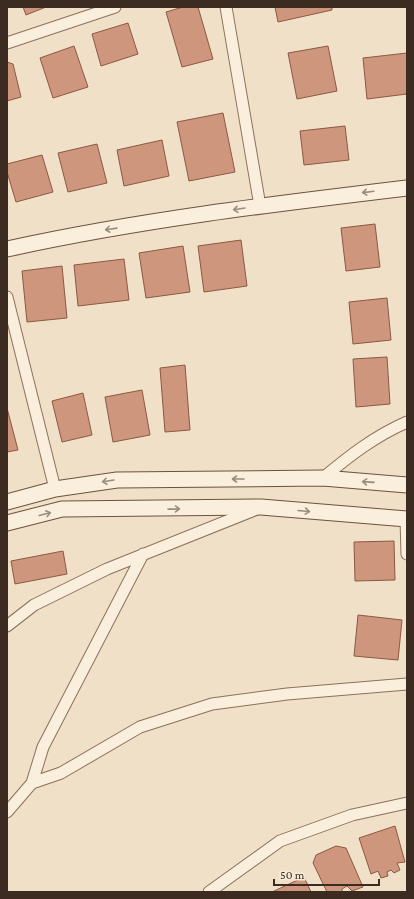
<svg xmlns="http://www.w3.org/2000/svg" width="414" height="899" font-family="'Crimson Pro',serif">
<rect width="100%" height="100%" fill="#f0e0c8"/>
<path fill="#ce977d" stroke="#8c5841" d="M23,7h23l-20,8z
M183,7h15l15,52 -31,8 -16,-55z
M275,7h57v3l-54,12z
M128,23l10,31 -37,12 -9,-32z
M74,46l14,41 -35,11 -13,-40z
M328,46l9,45 -40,8 -9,-46z
M407,53v41l-40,5 -4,-41z
M7,62l6,2 8,33 -14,4z
M223,113l12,59 -46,9 -12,-59z
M345,126l4,34 -45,5 -4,-34z
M162,140l7,36 -45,10 -7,-36z
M97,144l10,39 -39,9 -10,-39z
M42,155l11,37 -37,10 -9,-30v-8z
M375,224l5,43 -34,4 -5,-43z
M241,240l6,46 -43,6 -6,-46z
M183,246l7,46 -44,6 -7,-45z
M124,259l5,41 -51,6 -4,-41z
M62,266l5,52 -40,4 -5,-51z
M387,298l4,42 -38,4 -4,-42z
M387,357l3,47 -34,3 -3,-48z
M185,365l5,65 -25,2 -5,-64z
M142,390l8,45 -37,7 -8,-45z
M83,393l9,42 -30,7 -10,-41z
M7,408l11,42 -11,2z
M394,541l1,39 -40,1 -1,-39z
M63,551l4,23 -52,10 -4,-23z
M358,615l44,5 -4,40 -44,-4z
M395,826l10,36 -8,1 3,7 -6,3 -3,-3 -4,2 1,4 -7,2 -3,-7 -7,3 -12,-36z
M336,846l10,2 17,39 -11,4 -5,-5 -5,3v3h-15l-14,-29 3,-8z
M304,877l7,15h-39z"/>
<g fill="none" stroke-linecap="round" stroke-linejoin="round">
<g stroke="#8c715c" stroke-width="13">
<path id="street" d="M226,7l34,199
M7,43l108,-36
M7,297l48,192
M323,478c26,-22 52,-42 84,-56
M406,519l1,35
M7,626l27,-21 73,-36 150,-60
M32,783l29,-10 79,-46 72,-23 75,-10 120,-10
M7,812l25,-29 11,-36 100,-193
M209,892l71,-51 72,-26 55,-12"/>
</g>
<g stroke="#6e523f" stroke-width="17">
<path id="secondary" d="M7,249c132,-29 266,-45 400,-61
M7,502l48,-13 62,-9 206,-2 84,7
M7,523l55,-14 199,-2 146,12"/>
</g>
<use href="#street" stroke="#faeedc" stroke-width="11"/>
<use href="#secondary" stroke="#faeedc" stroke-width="15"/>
</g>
<defs><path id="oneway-shaft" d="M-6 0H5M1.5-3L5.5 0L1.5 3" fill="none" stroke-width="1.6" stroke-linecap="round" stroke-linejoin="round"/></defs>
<g stroke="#9b8c7e">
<use href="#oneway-shaft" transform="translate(368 192) rotate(173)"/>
<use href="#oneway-shaft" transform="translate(239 209) rotate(171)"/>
<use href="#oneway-shaft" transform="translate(111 229) rotate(172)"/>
<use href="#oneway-shaft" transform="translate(238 479) rotate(180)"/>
<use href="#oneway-shaft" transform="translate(108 481) rotate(171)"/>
<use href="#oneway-shaft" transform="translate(368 482) rotate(-176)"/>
<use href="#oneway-shaft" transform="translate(174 509) rotate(-1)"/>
<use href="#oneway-shaft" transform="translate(304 511) rotate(5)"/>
<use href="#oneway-shaft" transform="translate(45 514) rotate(-14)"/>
</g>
<rect width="414" height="899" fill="none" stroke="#3c2b20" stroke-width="16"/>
<path d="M274 879v6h105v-6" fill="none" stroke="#3c2b20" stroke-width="2"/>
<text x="280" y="879" font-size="12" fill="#3c2b20" stroke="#f7ebd8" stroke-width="3" paint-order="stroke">50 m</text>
</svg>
